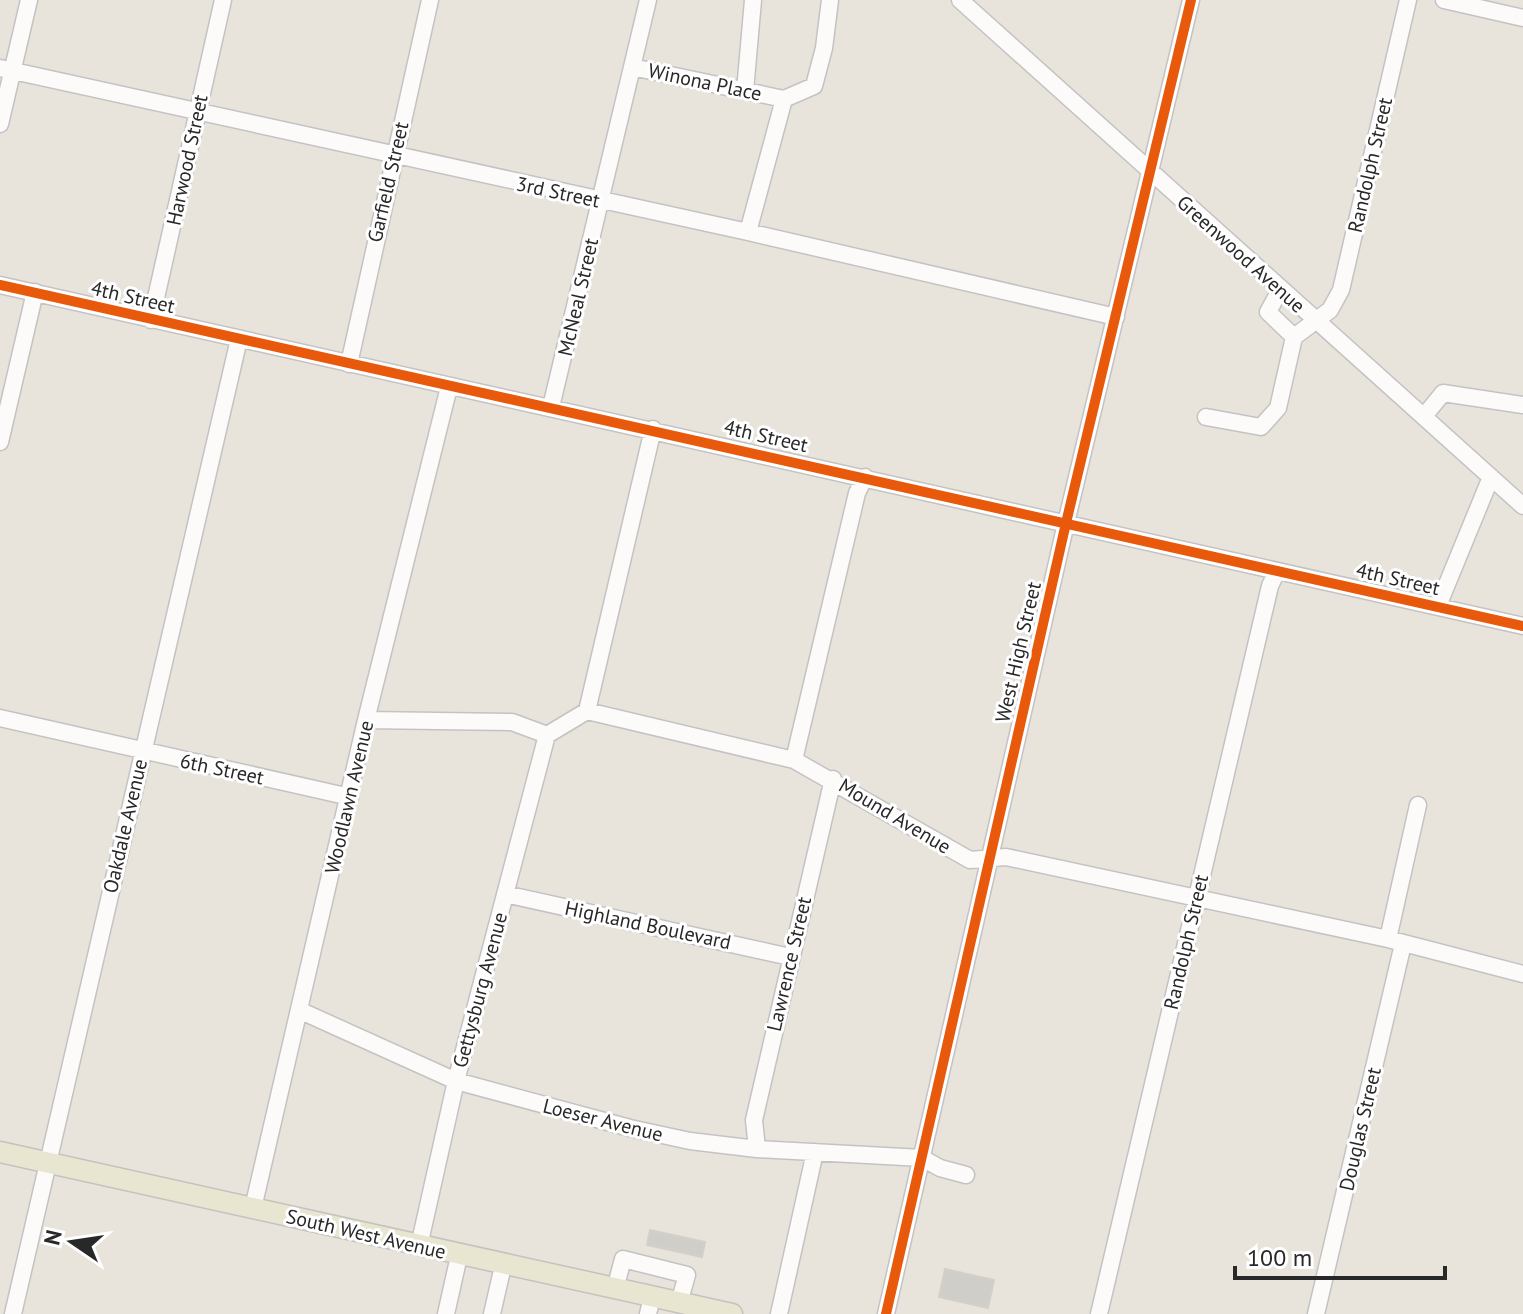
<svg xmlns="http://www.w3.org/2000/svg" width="1523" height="1314" font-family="'PT Sans',sans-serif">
<rect width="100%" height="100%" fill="#e8e4dc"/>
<path fill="#d0cec8" stroke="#d3d0c9" stroke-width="2" d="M650,1230l55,12 -3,15 -55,-12z
M945,1269l49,11 -6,28 -49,-11z"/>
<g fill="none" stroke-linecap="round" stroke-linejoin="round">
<g stroke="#c4c3c3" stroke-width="19">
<path id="minor" d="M960,0l563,506
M1444,0l79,18
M632,67l152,32
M0,68l748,164 368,85
M745,91l8,-91
M784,99l30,-13 10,-38 6,-48
M0,124l29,-124
M748,232l36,-133
M0,285l1523,341
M1280,290l-12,22 26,25 36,-27 11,-20 67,-290
M151,320l72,-320
M349,364l81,-364
M551,407l97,-407
M1425,415l18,-22 80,12
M1206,417l55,10 17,-19 16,-71
M0,442l35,-150
M1438,606l53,-129
M587,711l66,-282
M0,718l350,79
M366,720l146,2 35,13 40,-24 207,49 176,100 36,-3 382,82 135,35
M794,760l63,-267 8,-16
M505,894l285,63
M1388,939l30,-134
M301,1011l155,70 174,47 60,13 67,8 165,9 18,10 26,7
M757,1149l-3,-29 79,-341
M253,1208l113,-488 83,-333
M419,1246l37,-165 91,-346
M615,1289l8,-30 64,16 -8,28
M13,1314l226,-975
M446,1314l13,-58
M492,1314l11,-48
M648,1314l4,-17
M779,1314l36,-162
M886,1314l180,-791 125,-523
M1099,1314l171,-728 7,-15
M1316,1314l87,-370"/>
</g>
<g stroke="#c4c2bf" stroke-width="23">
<path id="major" d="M0,1152l732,162"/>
</g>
<use href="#minor" stroke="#fcfbfa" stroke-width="16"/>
<use href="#major" stroke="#e8e5d0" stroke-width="20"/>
<g stroke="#fff" stroke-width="15">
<path id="cycleway" d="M0,285l1523,341
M886,1314l180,-791 125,-523"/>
</g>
<use href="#cycleway" stroke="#e8590c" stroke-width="10"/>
</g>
<g text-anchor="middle" stroke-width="6" stroke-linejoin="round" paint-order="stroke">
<g font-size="20" fill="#282828" stroke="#fff">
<text transform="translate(705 82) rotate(12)" y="7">Winona Place</text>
<text transform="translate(187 160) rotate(-78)" y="7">Harwood Street</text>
<text transform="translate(1370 165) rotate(-77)" y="7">Randolph Street</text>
<text transform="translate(388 182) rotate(-77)" y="7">Garfield Street</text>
<text transform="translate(558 192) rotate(12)" y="7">3rd Street</text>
<text transform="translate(1241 254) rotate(42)" y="7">Greenwood Avenue</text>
<text transform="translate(133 297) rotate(13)" y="7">4th Street</text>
<text transform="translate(578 297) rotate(-77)" y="7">McNeal Street</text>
<text transform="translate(766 436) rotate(13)" y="7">4th Street</text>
<text transform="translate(1398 579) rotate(13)" y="7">4th Street</text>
<text transform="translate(1018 652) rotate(-77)" y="7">West High Street</text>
<text transform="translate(222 769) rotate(12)" y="7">6th Street</text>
<text transform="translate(349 797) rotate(-77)" y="7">Woodlawn Avenue</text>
<text transform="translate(895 816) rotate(31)" y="7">Mound Avenue</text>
<text transform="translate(125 826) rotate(-77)" y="7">Oakdale Avenue</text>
<text transform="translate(648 925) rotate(12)" y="7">Highland Boulevard</text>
<text transform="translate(1186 942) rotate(-77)" y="7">Randolph Street</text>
<text transform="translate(789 964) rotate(-77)" y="7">Lawrence Street</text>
<text transform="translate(480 990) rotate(-75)" y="7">Gettysburg Avenue</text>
<text transform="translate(603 1120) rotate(14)" y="7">Loeser Avenue</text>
<text transform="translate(1360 1129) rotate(-77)" y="7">Douglas Street</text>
<text transform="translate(366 1234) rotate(13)" y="7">South West Avenue</text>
</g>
</g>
<g transform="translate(72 1242) rotate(283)" stroke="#ffffff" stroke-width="6" paint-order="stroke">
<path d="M0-6L14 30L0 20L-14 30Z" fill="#282828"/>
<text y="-12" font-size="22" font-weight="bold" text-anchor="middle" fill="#282828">N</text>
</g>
<path d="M1235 1266v12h210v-12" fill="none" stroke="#282828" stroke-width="4"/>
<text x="1247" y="1266" font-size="24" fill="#282828" stroke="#ffffff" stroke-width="6" paint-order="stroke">100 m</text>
</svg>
